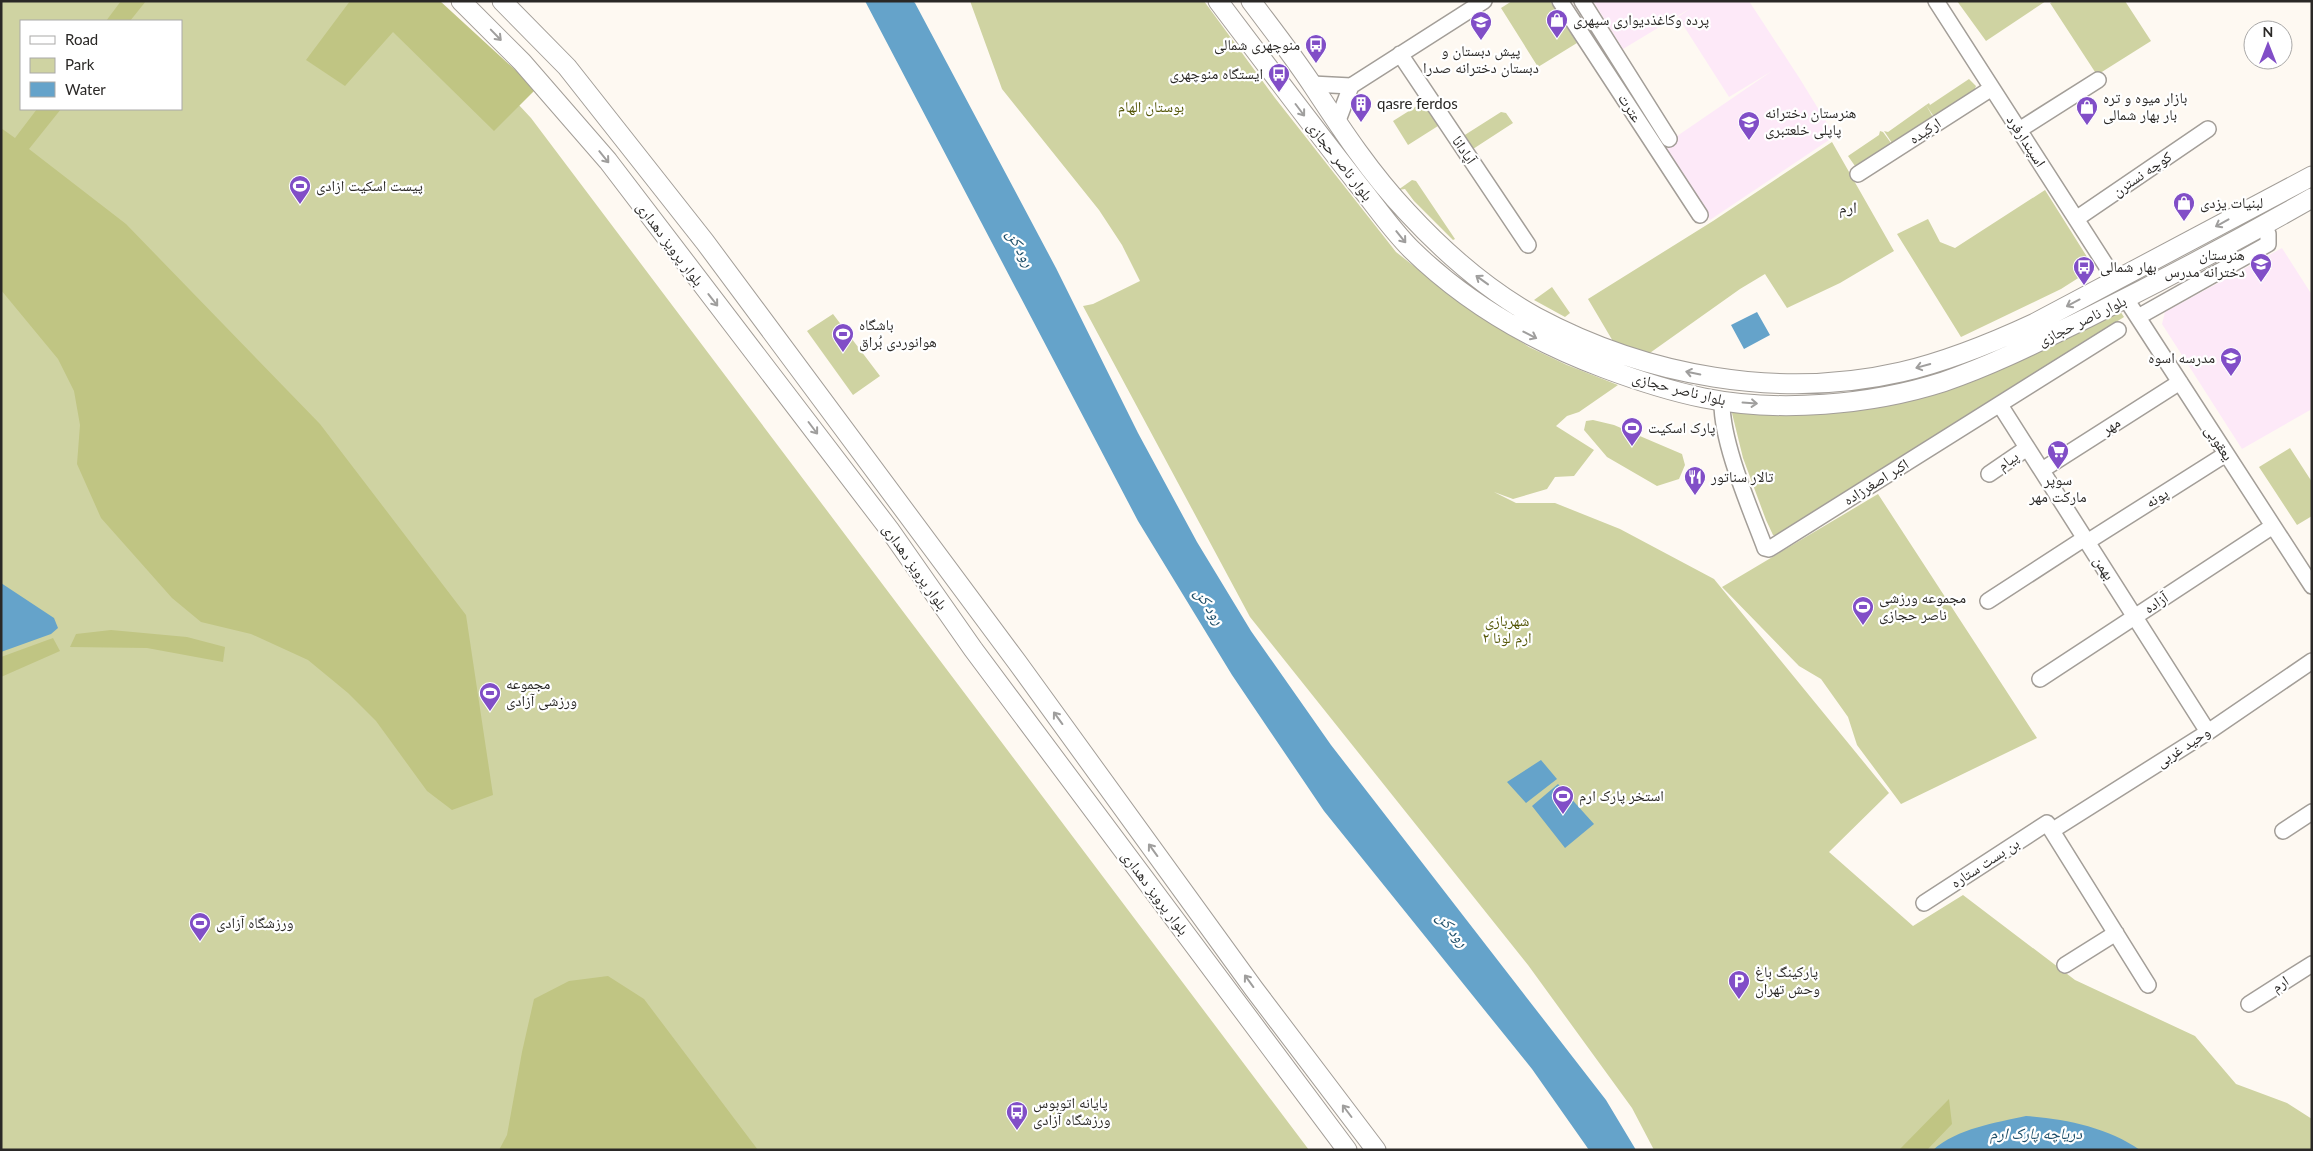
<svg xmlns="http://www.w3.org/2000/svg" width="2313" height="1151" font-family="Lato,'Noto Naskh Arabic',sans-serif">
<rect width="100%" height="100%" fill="#fef9f2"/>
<path fill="#fde9f8" d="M1593,1h156l51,78 35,57 -125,84 -46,-75 108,-74 -43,26 -51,-80 13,-9 -68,41z
M2282,248l30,47v114l-70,40 -80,-125 3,-12z"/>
<path fill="#cfd3a2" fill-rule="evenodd" d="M1,1h416l33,30 81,87 778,1032h-1308zM21,21h160v88h-160z
M970,1h234l71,97 121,154 66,52 67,43 38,18 51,20 -39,27 -12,4 -11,10 38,24 -20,26 -19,1 -8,12 -34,10 -19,-7 22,11h39l65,26 94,50 175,214 -60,59 84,74 50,-31 112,85 120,56 41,48 51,19 25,16v31h-658l-22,-42 -104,-143 -278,-348 -167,-311 10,-2 47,-23 -18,-36 -23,-35 -97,-121z
M1512,1h38l27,42 -39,24 -37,-59z
M1957,1h89l-60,40z
M2054,1h71l26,40 -54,34 -47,-72z
M1969,79l7,7 -2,5 -40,26 -8,-12 3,-2 1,2z
M1420,104h4l14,22 -30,19 -15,-24z
M1926,105l7,12 -41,26 -8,-12 4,1z
M1501,112l5,1 7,10 -40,26 -7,-10 -6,-1z
M1880,131l3,1 8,11 -36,23 -7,-10 31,-21z
M1832,142l62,109 -54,32 -53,25 -22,-34 -25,15 -93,66 -33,-12 -26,-44 125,-78z
M1412,180l4,1 39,58 -2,1 -39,-39 -9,-12 -7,1z
M2045,190l49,78 -33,21 -100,48 -64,-103 31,-15 12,23 15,6z
M1552,287l18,26 -5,4 -31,-17z
M2120,311l4,6 -179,113 -165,108 -7,-3 -7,-15 -23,-62 -12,-49 104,2z
M833,314l47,62 -27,19 -46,-64z
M1593,420l21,5 68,29 3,11 -6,14 -22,7 -50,-29 -23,-27 2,-9z
M2290,448l22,34v34l-15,9 -38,-58z
M1878,494l159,244 -136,66 -44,-59 -9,-28 -27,-38 -22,-13 -77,-79z"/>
<path fill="#c0c583" d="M121,1h25l-16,20h-24z
M350,1h90l96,88 -42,42 -101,-99 -48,54 -39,-26z
M37,109h24l-32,40 97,75 194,200 146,191 27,180 -41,15 -25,-19 -51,-70 -28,-28 -40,-33 -57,-26 -50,-12 -29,-24 -71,-80 -24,-54 3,-39 -6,-34 -16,-32 -57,-69v-162l14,10z
M111,630l76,7 38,10 -2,15 -76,-14 -77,-1 6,-13z
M53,638l7,13 -59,26v-20z
M608,976l36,23 114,151h-259l8,-15 15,-83 12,-53 35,-18z
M1949,1099l3,25 -25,26h-28z"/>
<path fill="#65a3ca" d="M865,1h48l2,2 141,265 82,165 59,109 54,89 80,114 275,355 30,50h-47l-57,-81 -208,-258 -92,-136 -94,-154z
M1757,312l13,23 -26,14 -13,-24z
M1,583l53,35 4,10 -7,6 -50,18z
M1541,760l16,19 -31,24 -19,-21z
M1558,784l36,40 -29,24 -33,-42z
M2026,1116c39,3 81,11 114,34h-207c25,-22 62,-27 93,-34z"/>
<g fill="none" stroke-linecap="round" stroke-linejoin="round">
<g stroke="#a39e98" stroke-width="18">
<path id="minor" d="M1560,1l140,214
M1582,1l87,138
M1936,1l180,280
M1400,54l128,191
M1312,84l39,2
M1351,86l133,-85
M1337,123l14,-37
M2019,130l79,-50
M1858,174l134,-86
M2076,219l132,-90
M2126,299l186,287
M2138,317l130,-73v-10l-4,-9
M1722,401c-1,41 28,107 43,147l4,1 349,-219
M2000,405l208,327
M2042,470l138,-88
M1989,474l38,-26
M2087,542l139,-88
M1988,601l97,-63
M2040,679l233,-153
M2053,830l155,-98 104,-71
M2283,831l29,-19
M1924,903l123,-80 101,162
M2065,965l51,-32
M2249,1004l63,-40"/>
</g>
<g stroke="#a39e98" stroke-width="21">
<path id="major" d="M461,1l61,61 86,99 281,368 84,120 374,501
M502,1l65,66 138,175 312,420 237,327 122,161
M1218,1c46,61 92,122 139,182 18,22 34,46 54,66 55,54 121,92 193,119 32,12 66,23 100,30 75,15 167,7 239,-16 50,-17 97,-41 144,-64 76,-38 151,-78 225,-120
M1251,1c21,28 43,56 62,85 29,44 58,88 94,126 36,39 82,79 129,105 110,59 243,83 365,55 47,-11 91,-29 134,-49l277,-147"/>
</g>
<use href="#minor" stroke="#fff" stroke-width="15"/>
<use href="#major" stroke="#fff" stroke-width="19"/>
</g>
<defs><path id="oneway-shaft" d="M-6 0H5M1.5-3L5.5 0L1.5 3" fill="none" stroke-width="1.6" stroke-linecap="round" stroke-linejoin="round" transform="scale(1.25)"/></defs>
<g stroke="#9f9e9d">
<use href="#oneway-shaft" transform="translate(496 35) rotate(46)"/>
<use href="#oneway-shaft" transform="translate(1300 110) rotate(53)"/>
<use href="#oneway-shaft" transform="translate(604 157) rotate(51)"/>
<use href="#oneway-shaft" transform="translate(2222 223) rotate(151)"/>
<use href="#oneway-shaft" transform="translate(1401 237) rotate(51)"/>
<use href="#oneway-shaft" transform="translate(1482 280) rotate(-144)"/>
<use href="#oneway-shaft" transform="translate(713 300) rotate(52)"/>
<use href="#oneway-shaft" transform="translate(2073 303) rotate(152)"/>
<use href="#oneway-shaft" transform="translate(1530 335) rotate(27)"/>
<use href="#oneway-shaft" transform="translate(1923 366) rotate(165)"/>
<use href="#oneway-shaft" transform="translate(1693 373) rotate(-168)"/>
<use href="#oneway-shaft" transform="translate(1750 403) rotate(4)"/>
<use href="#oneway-shaft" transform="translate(813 428) rotate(53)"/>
<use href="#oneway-shaft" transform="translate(1058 718) rotate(-126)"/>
<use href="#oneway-shaft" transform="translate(1153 850) rotate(-126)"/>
<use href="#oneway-shaft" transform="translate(1249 981) rotate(-126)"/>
<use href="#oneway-shaft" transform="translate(1347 1111) rotate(-127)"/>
</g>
<defs>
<g id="shop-pin" transform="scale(1.125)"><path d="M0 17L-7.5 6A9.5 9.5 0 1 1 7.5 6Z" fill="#814ec7" stroke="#fff"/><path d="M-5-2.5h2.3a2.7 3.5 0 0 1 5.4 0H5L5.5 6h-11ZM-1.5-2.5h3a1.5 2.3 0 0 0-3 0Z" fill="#fff"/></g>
<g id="school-pin" transform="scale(1.125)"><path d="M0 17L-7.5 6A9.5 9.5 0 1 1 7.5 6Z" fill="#814ec7" stroke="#fff"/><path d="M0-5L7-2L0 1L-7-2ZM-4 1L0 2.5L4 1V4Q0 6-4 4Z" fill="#fff"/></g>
<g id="bus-pin" transform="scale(1.125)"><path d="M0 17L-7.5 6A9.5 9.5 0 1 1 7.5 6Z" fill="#814ec7" stroke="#fff"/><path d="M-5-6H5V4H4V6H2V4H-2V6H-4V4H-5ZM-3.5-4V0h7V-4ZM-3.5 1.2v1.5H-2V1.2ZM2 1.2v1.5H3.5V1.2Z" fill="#fff"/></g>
<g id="building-pin" transform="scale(1.125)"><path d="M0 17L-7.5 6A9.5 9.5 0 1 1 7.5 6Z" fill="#814ec7" stroke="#fff"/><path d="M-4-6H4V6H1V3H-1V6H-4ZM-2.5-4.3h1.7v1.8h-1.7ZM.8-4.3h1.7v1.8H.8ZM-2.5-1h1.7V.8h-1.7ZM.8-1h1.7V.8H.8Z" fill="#fff"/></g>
<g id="stadium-pin" transform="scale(1.125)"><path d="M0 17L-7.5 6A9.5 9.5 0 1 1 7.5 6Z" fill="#814ec7" stroke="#fff"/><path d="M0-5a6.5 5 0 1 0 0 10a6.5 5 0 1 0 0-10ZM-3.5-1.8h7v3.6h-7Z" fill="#fff"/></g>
<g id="supermarket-pin" transform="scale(1.125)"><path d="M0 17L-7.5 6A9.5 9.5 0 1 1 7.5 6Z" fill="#814ec7" stroke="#fff"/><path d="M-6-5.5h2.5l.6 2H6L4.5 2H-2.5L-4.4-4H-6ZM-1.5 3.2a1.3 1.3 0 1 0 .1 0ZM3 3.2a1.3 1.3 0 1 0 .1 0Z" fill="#fff"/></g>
<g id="restaurant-pin" transform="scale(1.125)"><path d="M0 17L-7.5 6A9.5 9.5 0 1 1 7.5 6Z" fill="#814ec7" stroke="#fff"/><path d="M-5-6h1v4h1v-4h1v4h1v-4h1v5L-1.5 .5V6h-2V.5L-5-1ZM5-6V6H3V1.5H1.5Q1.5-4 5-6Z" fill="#fff"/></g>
<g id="parking-pin" transform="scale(1.125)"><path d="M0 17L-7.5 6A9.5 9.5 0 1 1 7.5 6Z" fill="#814ec7" stroke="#fff"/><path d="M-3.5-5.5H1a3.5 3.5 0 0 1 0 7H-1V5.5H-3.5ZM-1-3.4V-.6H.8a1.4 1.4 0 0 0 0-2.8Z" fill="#fff"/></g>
</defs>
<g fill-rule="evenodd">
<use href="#shop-pin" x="1557" y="20"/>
<use href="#school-pin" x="1481" y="22"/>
<use href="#bus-pin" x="1316" y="45"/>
<use href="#bus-pin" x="1279" y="74"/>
<use href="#building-pin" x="1361" y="104"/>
<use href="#shop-pin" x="2087" y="107"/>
<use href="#school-pin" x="1749" y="122"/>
<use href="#stadium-pin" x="300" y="186"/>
<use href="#shop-pin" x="2184" y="203"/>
<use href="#school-pin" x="2261" y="264"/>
<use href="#bus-pin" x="2084" y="267"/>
<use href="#stadium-pin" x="843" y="334"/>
<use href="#school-pin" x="2231" y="358"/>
<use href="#stadium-pin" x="1632" y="428"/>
<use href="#supermarket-pin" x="2058" y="451"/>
<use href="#restaurant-pin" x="1695" y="477"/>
<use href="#stadium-pin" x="1863" y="607"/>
<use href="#stadium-pin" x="490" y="693"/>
<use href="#stadium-pin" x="1563" y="796"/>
<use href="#stadium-pin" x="200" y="923"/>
<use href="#parking-pin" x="1739" y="981"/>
<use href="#bus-pin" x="1017" y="1112"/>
</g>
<g text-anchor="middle" stroke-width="4.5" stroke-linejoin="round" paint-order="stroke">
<g font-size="15" fill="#2a2826" stroke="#fff" text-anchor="start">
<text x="1573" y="25">پرده وکاغذدیواری سپهری</text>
<text x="1300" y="50" text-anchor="end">منوچهری شمالی</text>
<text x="1481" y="56" text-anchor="middle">پیش دبستان و<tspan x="1481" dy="17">دبستان دخترانه صدرا</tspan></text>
<text x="1263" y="79" text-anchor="end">ایستگاه منوچهری</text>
<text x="2103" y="103">بازار میوه و تره<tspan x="2103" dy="17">بار بهار شمالی</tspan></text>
<text x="1377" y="109">qasre ferdos</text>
<text x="1765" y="118">هنرستان دخترانه<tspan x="1765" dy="17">پاپلی خلعتبری</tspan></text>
<text x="316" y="191">پیست اسکیت ازادی</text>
<text x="2200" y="208">لبنیات یزدی</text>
<text x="2245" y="260" text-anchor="end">هنرستان<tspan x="2245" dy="17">دخترانه مدرس</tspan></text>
<text x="2100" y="272">بهار شمالی</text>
<text x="859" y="330">باشگاه<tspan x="859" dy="17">هوانوردی بُراق</tspan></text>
<text x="2215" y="363" text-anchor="end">مدرسه اسوه</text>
<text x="1648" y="433">پارک اسکیت</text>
<text x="1711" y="482">تالار سناتور</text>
<text x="2058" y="485" text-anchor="middle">سوپر<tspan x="2058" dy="17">مارکت مهر</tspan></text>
<text x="1879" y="603">مجموعه ورزشی<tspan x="1879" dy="17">ناصر حجازی</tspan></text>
<text x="506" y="689">مجموعه<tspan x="506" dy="17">ورزشی آزادی</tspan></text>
<text x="1579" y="801">استخر پارک ارم</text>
<text x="216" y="928">ورزشگاه آزادی</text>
<text x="1755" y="977">پارکینگ باغ<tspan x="1755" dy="17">وحش تهران</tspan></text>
<text x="1033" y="1108">پایانه اتوبوس<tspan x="1033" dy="17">ورزشگاه آزادی</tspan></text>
</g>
<g font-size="15" fill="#545607" stroke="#fff">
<text x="1151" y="112">بوستان الهام</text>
<text x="1507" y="626">شهربازی<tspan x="1507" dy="17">ارم لونا ۲</tspan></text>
</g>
<g font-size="15" fill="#2a2826" stroke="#fff">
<text transform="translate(1630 108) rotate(57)" y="5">عترت</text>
<text transform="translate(1925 131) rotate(-33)" y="5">ارکیده</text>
<text transform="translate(2026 141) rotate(57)" y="5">اسپندارفرد</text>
<text transform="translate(1464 150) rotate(56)" y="5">آپادانا</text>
<text transform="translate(1340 161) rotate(52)" y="5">بلوار ناصر حجازی</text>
<text transform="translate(2142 174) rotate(-34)" y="5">کوچه نسترن</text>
<text transform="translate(670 244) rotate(53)" y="5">بلوار پرویز دهداری</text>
<text transform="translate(2082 321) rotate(-26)" y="5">بلوار ناصر حجازی</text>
<text transform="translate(1679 389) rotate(14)" y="5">بلوار ناصر حجازی</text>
<text transform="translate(2111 426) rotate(-33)" y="5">مهر</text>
<text transform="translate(2219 443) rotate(57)" y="5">یعقوبی</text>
<text transform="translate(2008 461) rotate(-35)" y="5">پیام</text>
<text transform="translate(1876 482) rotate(-32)" y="5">اکبر اصغرزاده</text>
<text transform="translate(2157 498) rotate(-32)" y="5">پونه</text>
<text transform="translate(915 567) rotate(55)" y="5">بلوار پرویز دهداری</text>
<text transform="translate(2104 568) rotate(57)" y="5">بهمن</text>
<text transform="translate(2156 603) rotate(-33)" y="5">آزاده</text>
<text transform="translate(2183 747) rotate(-33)" y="5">وحید غربی</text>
<text transform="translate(1985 863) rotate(-33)" y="5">بن بست ستاره</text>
<text transform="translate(1155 893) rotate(53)" y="5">بلوار پرویز دهداری</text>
<text transform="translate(2280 984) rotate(-33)" y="5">ارم</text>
</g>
<g font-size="16" fill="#2a2826" stroke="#fff">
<text x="1848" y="213">ارم</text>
</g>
<g font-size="16" font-style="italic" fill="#1e4f6a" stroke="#fff">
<text transform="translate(1021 248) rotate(62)" y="6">رود کن</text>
<text transform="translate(1210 606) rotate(57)" y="6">رود کن</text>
<text transform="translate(1453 929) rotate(51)" y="6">رود کن</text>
<text x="2036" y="1139">دریاچه پارک ارم</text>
</g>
</g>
<rect width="2313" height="1151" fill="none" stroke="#2a2826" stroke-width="5"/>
<rect x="20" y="20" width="162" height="90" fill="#ffffff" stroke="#aaa9a8"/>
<rect x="30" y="36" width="25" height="8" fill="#ffffff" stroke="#aaa9a8"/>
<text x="65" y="45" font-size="15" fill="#2a2826">Road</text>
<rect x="30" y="58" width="25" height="15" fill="#cfd3a2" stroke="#aaa9a8"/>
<text x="65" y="70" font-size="15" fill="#2a2826">Park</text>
<rect x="30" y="82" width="25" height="15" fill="#65a3ca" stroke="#aaa9a8"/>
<text x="65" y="95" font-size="15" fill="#2a2826">Water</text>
<g transform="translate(2268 45)"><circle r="24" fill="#ffffff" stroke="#aaa9a8"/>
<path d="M0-4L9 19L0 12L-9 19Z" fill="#814ec7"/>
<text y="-8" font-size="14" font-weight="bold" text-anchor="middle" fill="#2a2826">N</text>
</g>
</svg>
